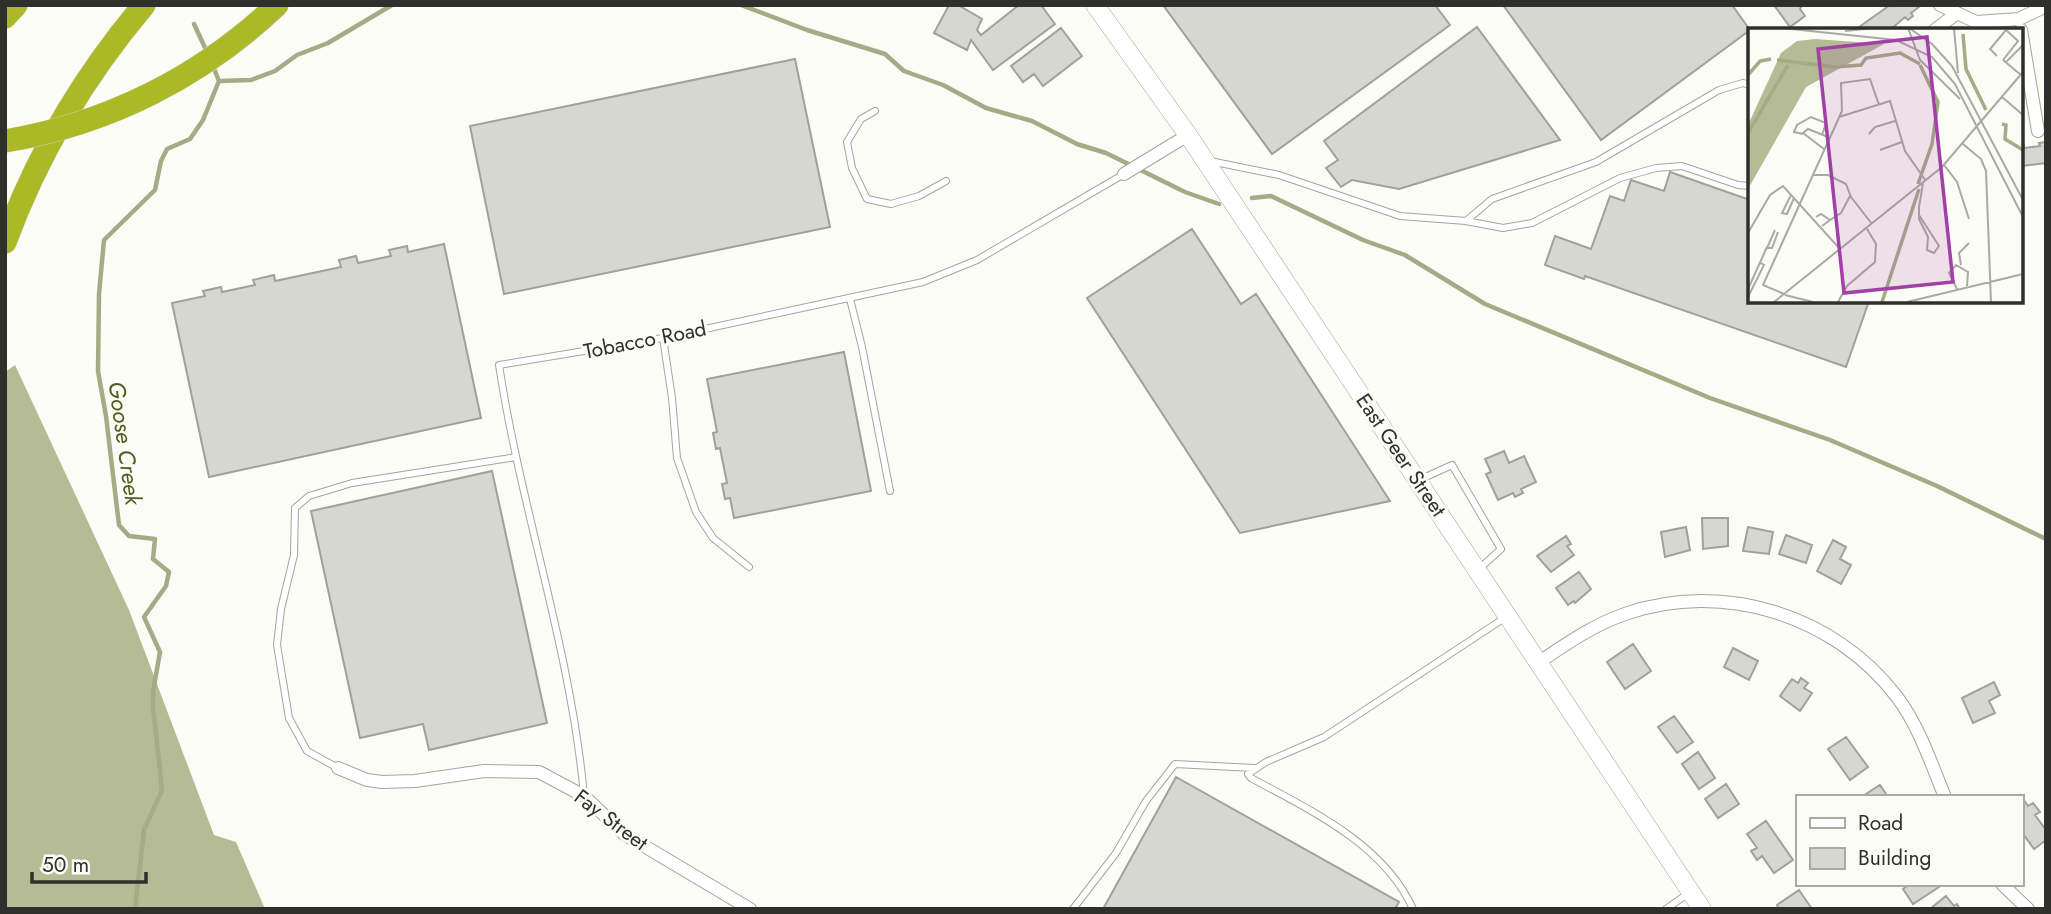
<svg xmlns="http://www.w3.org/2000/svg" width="2051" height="914" font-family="Jost,sans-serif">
<rect width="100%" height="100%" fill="#fbfcf5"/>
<path fill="#b4bb95" d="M15,365l114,245 85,225 22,7 29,67h-260v-537z"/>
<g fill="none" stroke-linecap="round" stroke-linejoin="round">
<path stroke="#a5ab86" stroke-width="4.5" d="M741,5l66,25 78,24 19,17 39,14 43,23 46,13 45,23 29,9 79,39 34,12
M194,24l13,28
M219,81l32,-1 24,-9 22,-16 31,-12 64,-38
M1252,198l19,-2 92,44 42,15 80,49 225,94 120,42 107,46 109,53
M135,909l9,-79 18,-40 -9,-83v-15l7,-40 -16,-35 22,-31 3,-14 -16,-13 2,-20 -26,-3 -10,-11 -13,-109 -8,-45 1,-77 5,-54 51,-50 6,-29 6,-12 23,-10 13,-19 16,-39 -6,-15"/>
</g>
<path fill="#d6d7d0" stroke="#a0a19b" stroke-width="2" d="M949,5h9l24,14 -5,11 4,5 38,-30h22l14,19 -62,46 -22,-30 -4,10 -33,-17z
M1163,5h272l15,20 -178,129z
M1503,5h229l18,25 -149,110z
M1774,5h28l-2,4 5,7 -15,11z
M1890,5h27l2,2 -8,6 2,3 -5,4 -3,-3 -15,13h-35z
M1477,27l83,113 -161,49 -47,-9 -11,7 -15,-19 12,-8 -14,-19z
M1061,28l21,28 -39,30 -9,-12 -11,8 -12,-16z
M795,59l35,168 -326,67 -34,-168z
M2046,142v21l-25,3v-20l3,-1v3l16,-2 -1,-3z
M1670,172l80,28v101h119l-23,66 -261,-91 -1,3 -39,-14 10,-29 36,13 19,-53 14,5 7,-21 33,11z
M1192,229l49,75 15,-10 134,207 -150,32 -153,-235z
M444,244l37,174 -272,59 -37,-174 33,-7 -2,-5 18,-4 1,5 33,-7 -2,-5 21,-5 1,6 66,-14 -2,-7 17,-4 2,7 33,-7 -2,-6 18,-4 1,6z
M844,352l27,139 -137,27 -4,-20 -5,1 -3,-15 5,-1 -7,-35 -4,1 -3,-16 4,-1 -10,-53z
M1504,451l5,12 15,-7 12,26 -15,7 2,4 -8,4 -2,-4 -15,7 -12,-26 5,-2 -6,-13z
M492,471l55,252 -118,27 -6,-26 -63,14 -49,-227z
M1702,518h26v28l-25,3z
M1686,527l4,23 -25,7 -4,-25z
M1748,527l25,5 -4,22 -26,-3z
M1786,535l26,10 -6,18 -27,-9z
M1566,536l5,8 -4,2 7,9 -23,17 -14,-16z
M1833,540l13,7 -6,12 11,6 -10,19 -24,-13z
M1579,572l12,17 -16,14 -1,-2 -6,4 -12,-17z
M1633,644l18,27 -26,18 -18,-27z
M1733,648l25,13 -9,19 -25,-13z
M1801,678l7,5 -4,5 8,5 -12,18 -20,-15 12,-17 6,4z
M1994,682l6,13 -11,6 6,12 -22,10 -11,-25z
M1674,716l19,26 -16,11 -19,-26z
M1846,737l22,30 -18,13 -22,-31z
M1698,752l17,26 -16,11 -17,-25z
M1176,777l223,125 -4,7h-292z
M1726,784l13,20 -21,14 -13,-19z
M1880,785l8,12h-25v-1z
M2021,796l7,10 5,-3 7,9 -5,3 11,15v10l-12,9 -13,-18z
M1766,821l27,39 -19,13 -12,-17 -5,4 -6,-9 6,-3 -10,-14z
M1937,884l2,3 -26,17 -10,-15 7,-5z
M1799,890l13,19h-33l-2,-4z
M1946,896l8,10 3,-2 3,5h-30z"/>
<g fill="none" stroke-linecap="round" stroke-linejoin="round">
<g stroke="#a4a59f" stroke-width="8">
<path id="service" d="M875,111l-14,8 -14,23 5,26 15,31 24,5 28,-8 27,-15
M1210,161l69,14 121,41 66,5 37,7 29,-5 88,-45 36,-10 26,-2 56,19 12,1
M1466,221l26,-22 104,-37 123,-72 24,-7 7,2
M850,299l12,48 28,144
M663,338l9,60 5,60 19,54 17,26 36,29
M1419,480l33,-15 49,84 -23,21
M338,768l-31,-17 -18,-33 -12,-73 4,-36 13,-54 1,-47 14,-12 43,-13 164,-26
M584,796c-13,-146 -63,-286 -85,-431l164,-27 260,-56 54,-22 147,-86
M1073,909l43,-56 30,-52 29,-37 79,4
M1413,909c-29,-65 -103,-99 -162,-131l-3,-4 18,-12 58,-25 182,-120
M1666,909l23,-16"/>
</g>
<g stroke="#a4a59f" stroke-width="14">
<path id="minor" d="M1940,5l36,17 43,-3 27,-13
M1935,30l22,-17
M2021,30l17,101
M1124,174l64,-39
M1538,663c28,-19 55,-38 87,-49 98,-34 210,1 272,83 22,29 34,66 48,100
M338,768l29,12 15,2 33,-1 69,-10 55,1 45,24 40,38 126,75
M2002,884l26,25"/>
</g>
<g stroke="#a4a59f" stroke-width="19">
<path id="secondary" d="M1095,5l93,130 514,774"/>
</g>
<g stroke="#dadad9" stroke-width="24">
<path id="motorway" d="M5,17l11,-12
M5,242c32,-87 79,-166 139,-237"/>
</g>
<use href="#service" stroke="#fff" stroke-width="6"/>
<use href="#minor" stroke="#fff" stroke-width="12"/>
<use href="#secondary" stroke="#fff" stroke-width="18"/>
<use href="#motorway" stroke="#abb927" stroke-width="23"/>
<g stroke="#dadad9" stroke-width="24" stroke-linecap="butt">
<path id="motorway-bridge" d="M5,141c103,-17 196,-64 272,-136"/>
</g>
<use href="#motorway-bridge" stroke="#abb927" stroke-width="23"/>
</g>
<g text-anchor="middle" stroke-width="6" stroke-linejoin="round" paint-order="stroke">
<g font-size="21" fill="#2f302d" stroke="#fbfcf5">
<text transform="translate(645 340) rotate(-11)" y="7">Tobacco Road</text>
<text transform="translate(1401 455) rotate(56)" y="7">East Geer Street</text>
<text transform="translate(611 820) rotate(37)" y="7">Fay Street</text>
</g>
<g font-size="23" font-style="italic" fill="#555c21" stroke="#fbfcf5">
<text transform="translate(125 443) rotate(82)" y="8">Goose Creek</text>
</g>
</g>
<g transform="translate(1748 28)">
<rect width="275" height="275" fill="#fbfcf5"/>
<path d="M67,11l69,5 -78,43 -58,102v-64l33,-72 16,-12z" fill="#b4bb95"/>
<path fill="none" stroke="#a5ab86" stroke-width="3.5" d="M215,6l3,35 20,41M29,32l58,7 26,-2 5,-7 34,-5 20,11M0,47l12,-14 11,-2M254,96l4,1 -1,14 18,11M0,105l40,-68M170,156l14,-40 6,-42 -18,-37M134,274l37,-113"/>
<path fill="none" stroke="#a9aaa5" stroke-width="2" d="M34,0l114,12 36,17 23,27 68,133M160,0l12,32 40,39M161,0l23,16 20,22 71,134M206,0l4,45M97,3l29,-3M249,28l-7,-7 16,-19 12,11 -15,19M255,32l18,15M258,34l17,-17M254,69l21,18M91,89l51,-16 15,50 21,30M55,106l-9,-2 3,-7 14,-8 15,6 -4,12M121,106l6,-7 20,-6M215,116l18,15 5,12 5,131M76,121l-21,-16 5,-4 20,8M132,122l22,-8M196,137l13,17 12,37M64,147h16l18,9 5,13M43,167l-9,18 5,1 7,-16M103,169l21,27M171,187l20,31 -5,7 -7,-3 1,-13 -9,-18v-12l4,-24M68,189l5,-3 9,6 -8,6M82,192l11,-7 9,-17M27,202l-8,18h5l6,-16M0,205l22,-38 13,-9 57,63M213,237l-2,-12 10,-10M0,261l19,-42M209,261l-8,-16 7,-8 12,7 -1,14M36,266l-21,-9 79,-174 -1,-28 29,-4 9,26M37,267l28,7M0,269l16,-32 -5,-3M26,274l168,-135 81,-95M90,274l9,-16 28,-24 1,-18 -9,-15M159,274l116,-28"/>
<path fill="#a140a7" fill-opacity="0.15" stroke="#a140a7" stroke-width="3.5" d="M179,9l26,245 -109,11 -26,-244z"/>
<rect width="275" height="275" fill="none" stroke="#2f302d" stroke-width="3.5"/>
</g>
<rect width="2051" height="914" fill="none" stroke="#2f302d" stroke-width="14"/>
<rect x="1796" y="795" width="228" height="91" fill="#fbfcf5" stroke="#a9aaa5" stroke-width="2"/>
<rect x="1810" y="818" width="35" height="10" fill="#ffffff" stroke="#a9aaa5" stroke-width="2"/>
<text x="1858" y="830" font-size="21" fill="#2f302d">Road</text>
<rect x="1810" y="848" width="35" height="21" fill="#d6d7d0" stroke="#a9aaa5" stroke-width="2"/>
<text x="1858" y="865" font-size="21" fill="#2f302d">Building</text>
<path d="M32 872v10h114v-10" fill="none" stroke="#2f302d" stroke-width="3.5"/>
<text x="42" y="872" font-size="21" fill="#2f302d" stroke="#fbfcf5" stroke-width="5" paint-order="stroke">50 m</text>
</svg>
